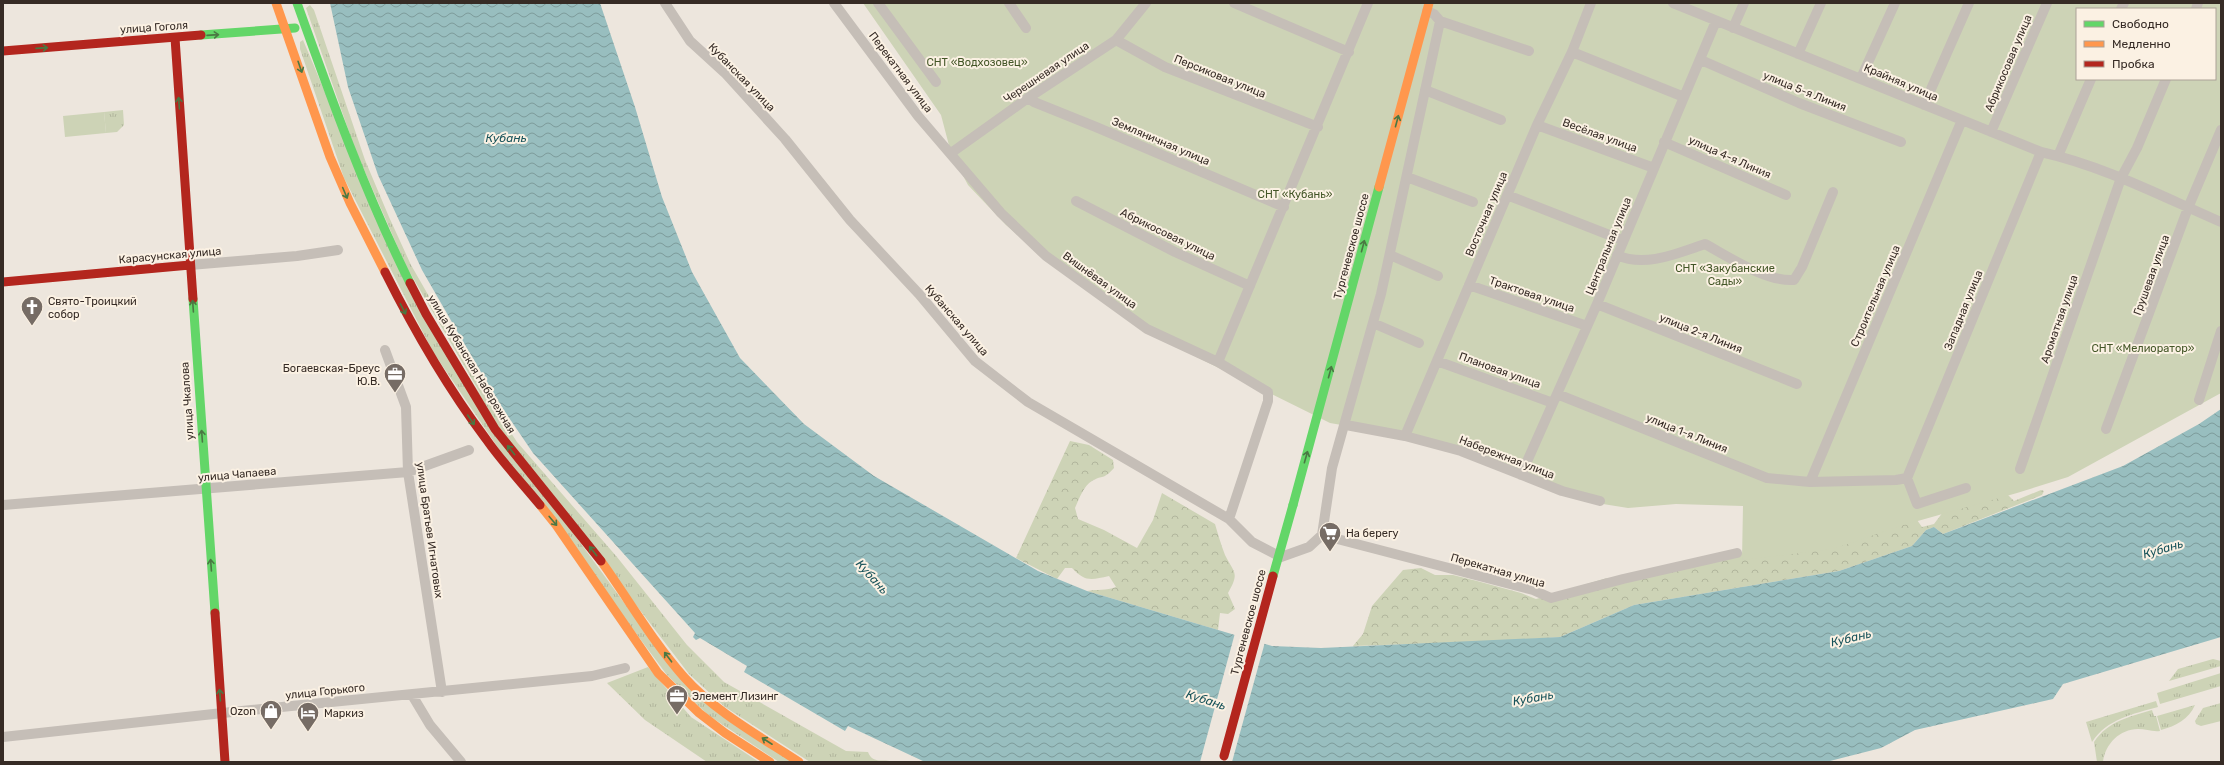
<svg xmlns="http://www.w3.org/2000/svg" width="2224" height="765" font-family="Rubik,sans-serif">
<defs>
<pattern id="grass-tufts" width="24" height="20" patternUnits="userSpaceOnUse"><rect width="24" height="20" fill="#cdd3b6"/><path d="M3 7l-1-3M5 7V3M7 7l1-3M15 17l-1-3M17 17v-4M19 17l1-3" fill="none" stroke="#b1b59c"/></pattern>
<pattern id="forest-crowns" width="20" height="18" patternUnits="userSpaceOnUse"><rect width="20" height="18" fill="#cdd3b6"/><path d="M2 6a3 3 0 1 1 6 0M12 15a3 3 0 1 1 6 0" fill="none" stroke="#b1b59c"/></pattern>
<pattern id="water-waves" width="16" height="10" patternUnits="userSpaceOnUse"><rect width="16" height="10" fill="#98bebf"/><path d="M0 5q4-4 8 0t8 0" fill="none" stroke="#7d9b9b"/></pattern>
</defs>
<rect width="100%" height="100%" fill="#ede6dd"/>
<path fill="url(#grass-tufts)" d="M310,5l4,5 51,150 24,57 22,48 70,122 36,55 100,115 70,88 37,37 122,69 22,1c5,13 16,6 25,10h-83l-85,-55 -36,-33 -188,-245 -95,-163 -51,-117 -49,-141z
M303,40l99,235 155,236 117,160 118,91h-13l-71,-47 -41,-40 -166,-223 -68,-100 -89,-174 -44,-129v-7z
M123,110l1,15 -7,7 -11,1 -2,-21z
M2213,659l8,2v5l-52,15 9,-12z
M648,667l43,50 68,45h-52l-62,-42 -38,-37z
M2221,673v13l-61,18 -3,-11z
M2156,701l2,6c-25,7 -51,12 -66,35l-6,-20z
M2221,703v18l-20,5 -5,-2 -1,-3 8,-13z
M2195,705c-6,14 -19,21 -34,25l-4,-14z
M2152,710l2,6h2l4,15c-8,1 -14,-2 -22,-2 -18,0 -33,15 -35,33h-6l-3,-20c14,-21 35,-25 58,-32z"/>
<path fill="url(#forest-crowns)" d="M1070,441l19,4 24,15 1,8c-12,13 -10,6 -22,13 -8,4 -13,18 -17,27l3,11 26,11 33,18 16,-28 9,-27 53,31c3,10 6,21 10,31 9,18 15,17 3,38l7,16 -7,5 -8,-1 -2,17 -131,-39c10,-2 19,0 29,-4l-7,-11c-18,4 -24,6 -37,-8h-7l-8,11 -41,-21z
M2041,490l3,1 -2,4 -99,39 -9,-7 -8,3 -14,16 -73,25 -205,34 -74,32 -59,4 -148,5 10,-12 9,-28 31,-36 18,-2 14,7h18l24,6 44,12 15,6 71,-21 25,-1 106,-21 25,-17 149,-26 10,14 12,-3 18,-24 54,-7 8,8z"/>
<path fill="#cdd3b6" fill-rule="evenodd" d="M863,3h1358v390l-153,84 -51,16 -117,33 -67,23 -91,11 1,-54 -67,-2 -48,4 -25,-4 -143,-50 -55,-18 -75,-13 -182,-90 -106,-77 -36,-31 -38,-40 -17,-32 -10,-38zM2077,9h138v70h-138z
M104,112l2,21 -41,4 -2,-21z"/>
<path fill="url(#water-waves)" d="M330,3h270l35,104 27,90 30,75 48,86 64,66 70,52 164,95 49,20 185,55 49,2 239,-11 74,-32 205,-34 73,-25 14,-16 8,-3 9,7 180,-68 76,-42 22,-15v228l-158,47 -10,15 -138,31 -34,18 -55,14h-901l-77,-36 -3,5 -101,-59 3,-6 -47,-28 -4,2 -3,-3 2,-4 -162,-180 -30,-44 -31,-52 -50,-87 -44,-95 -30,-88z"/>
<path fill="#ede6dd" d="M1235,633l30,9 -33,120h-32z"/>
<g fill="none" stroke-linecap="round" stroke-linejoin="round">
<path stroke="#c5beb7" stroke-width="10" d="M665,3l25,38 35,32 60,66 65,81 69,74 56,67 53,41 201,117 23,23 29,15 28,-10 13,-12
M834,3l84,113 83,97 45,43 101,73 71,33 50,30v9l-39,118
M878,3l58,79
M1009,3l17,25
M1234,3l115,49
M1673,3l368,149c63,14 122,45 180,70
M2121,9l3,-6
M2196,9l2,-6
M1440,21l89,30
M1733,28l11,-25
M1116,40l49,27 153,60
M1572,52l112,45
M1798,54l23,-51
M1701,60l98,43 102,39
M1861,78l34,-75
M1425,90l76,30
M1028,98l6,4 62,25 188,80
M1924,105l45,-102
M1537,125l117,43
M1991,132l56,-129
M1664,142l122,53
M951,153l77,-55 88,-58 30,-37
M2058,156l33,-77
M1407,177l66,25
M1507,195l115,45
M1076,201l99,51 75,34
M1390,255l48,21
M1617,255c28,13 61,-2 88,-11 24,13 61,38 89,36l8,-13 31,-75
M190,265l107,-9 41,-6
M1469,285l118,41
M1597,304l200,80
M1373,323l46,20
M385,350l21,57 2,65 34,220
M1437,361l116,42
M1218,362l150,-359
M1557,394l210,84 43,4 86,-2 11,-2
M2199,400l22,-69
M1346,425l59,11 56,15 101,40 38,10
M2106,429l82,-221 33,-78
M1405,436l132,-311 35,-73 19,-49
M2020,469l101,-291 16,-30 29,-69
M1521,475l76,-171 119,-283
M1907,478l134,-326
M1907,478l10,26 49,-16
M1810,482l152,-362
M3,505l405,-33 61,-22
M1322,535l10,-67 49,-174 58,-268 1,-5 -6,-7 -7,-3
M1322,535l211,55 18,8 72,-19 114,-26
M412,695l18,30 31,37
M3,737l229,-25 360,-36 33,-8"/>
<path stroke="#63d668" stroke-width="9" d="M297,3c34,95 68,190 113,280
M201,35l94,-7
M193,299l22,314
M1293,505l86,-318"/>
<path stroke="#ff974d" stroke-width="9" d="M276,3l54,154 20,46 35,69
M1379,187l50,-184
M540,505l16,20 102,148 41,40 26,20 45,29
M601,561c28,39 52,81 83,116 30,34 77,60 115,85"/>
<path stroke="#b3261e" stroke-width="9" d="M175,38l18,261
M3,51l198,-16
M385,272c29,58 62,115 101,167 16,23 36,44 54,66
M3,282l187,-17
M410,283l16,31 69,115 106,132
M215,613l10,149"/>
<path stroke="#63d668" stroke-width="9" d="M1273,576l20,-71"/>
<path stroke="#b3261e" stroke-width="9" d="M1224,756l49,-180"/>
</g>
<defs><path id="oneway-shaft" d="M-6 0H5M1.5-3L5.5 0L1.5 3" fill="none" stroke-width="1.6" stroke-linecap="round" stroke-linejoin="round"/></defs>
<g stroke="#4a7843">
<use href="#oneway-shaft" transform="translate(213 35) rotate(-4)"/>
<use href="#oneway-shaft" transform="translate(42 48) rotate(-4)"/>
<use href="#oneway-shaft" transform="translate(300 67) rotate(71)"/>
<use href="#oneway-shaft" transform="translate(179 103) rotate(-94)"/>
<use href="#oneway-shaft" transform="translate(1397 121) rotate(-75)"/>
<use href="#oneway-shaft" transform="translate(345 193) rotate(67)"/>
<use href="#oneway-shaft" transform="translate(1363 246) rotate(-75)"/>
<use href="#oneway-shaft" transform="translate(193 306) rotate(-94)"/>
<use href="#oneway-shaft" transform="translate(403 309) rotate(63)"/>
<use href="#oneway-shaft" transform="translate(1330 372) rotate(-75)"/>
<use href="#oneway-shaft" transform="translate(471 420) rotate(56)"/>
<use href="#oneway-shaft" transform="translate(202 436) rotate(-94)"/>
<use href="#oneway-shaft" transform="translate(511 450) rotate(-128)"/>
<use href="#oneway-shaft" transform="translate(1306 457) rotate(-74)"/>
<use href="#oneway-shaft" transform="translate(553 521) rotate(50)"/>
<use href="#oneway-shaft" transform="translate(593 551) rotate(-128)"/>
<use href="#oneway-shaft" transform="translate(211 565) rotate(-94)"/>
<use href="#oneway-shaft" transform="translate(668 657) rotate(-127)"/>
<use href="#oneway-shaft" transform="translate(220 695) rotate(-94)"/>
<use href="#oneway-shaft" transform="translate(767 741) rotate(-147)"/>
</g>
<defs>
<g id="church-pin" transform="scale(1.15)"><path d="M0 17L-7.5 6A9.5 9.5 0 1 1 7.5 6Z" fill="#766c65" stroke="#fbf1e3"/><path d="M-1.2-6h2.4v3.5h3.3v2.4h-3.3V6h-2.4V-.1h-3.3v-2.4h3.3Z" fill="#fff"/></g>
<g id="office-pin" transform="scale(1.15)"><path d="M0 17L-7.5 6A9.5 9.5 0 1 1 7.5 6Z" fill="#766c65" stroke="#fbf1e3"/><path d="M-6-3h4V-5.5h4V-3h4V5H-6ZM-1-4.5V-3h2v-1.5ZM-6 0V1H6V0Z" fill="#fff"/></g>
<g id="supermarket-pin" transform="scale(1.15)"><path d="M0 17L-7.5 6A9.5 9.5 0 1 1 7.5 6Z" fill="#766c65" stroke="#fbf1e3"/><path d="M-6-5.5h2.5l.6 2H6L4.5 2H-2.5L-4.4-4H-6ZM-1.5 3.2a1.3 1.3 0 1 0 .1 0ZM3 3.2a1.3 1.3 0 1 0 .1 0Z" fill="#fff"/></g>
<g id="shop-pin" transform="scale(1.15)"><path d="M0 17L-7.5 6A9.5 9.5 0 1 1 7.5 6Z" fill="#766c65" stroke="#fbf1e3"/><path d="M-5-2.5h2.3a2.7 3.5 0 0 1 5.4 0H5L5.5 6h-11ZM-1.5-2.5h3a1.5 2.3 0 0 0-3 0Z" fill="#fff"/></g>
<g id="hotel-pin" transform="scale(1.15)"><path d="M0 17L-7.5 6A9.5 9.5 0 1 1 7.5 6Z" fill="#766c65" stroke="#fbf1e3"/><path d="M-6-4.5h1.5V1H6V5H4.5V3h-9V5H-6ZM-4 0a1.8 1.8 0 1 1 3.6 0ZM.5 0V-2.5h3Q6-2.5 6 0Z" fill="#fff"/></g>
</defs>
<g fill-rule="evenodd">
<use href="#church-pin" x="32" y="307"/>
<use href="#office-pin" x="395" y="374"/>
<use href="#supermarket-pin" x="1330" y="533"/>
<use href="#office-pin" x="677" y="696"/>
<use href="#shop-pin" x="271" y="711"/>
<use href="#hotel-pin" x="308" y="713"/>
</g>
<g text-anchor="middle" stroke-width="4" stroke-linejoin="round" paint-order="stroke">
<g font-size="11" fill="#362b25" stroke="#fbf1e3">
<text transform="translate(154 27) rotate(-4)" y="4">улица Гоголя</text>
<text transform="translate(2008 63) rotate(-67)" y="4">Абрикосовая улица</text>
<text transform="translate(901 72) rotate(53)" y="4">Перекатная улица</text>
<text transform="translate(1046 72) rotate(-34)" y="4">Черешневая улица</text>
<text transform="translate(1220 76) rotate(22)" y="4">Персиковая улица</text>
<text transform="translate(742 77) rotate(46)" y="4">Кубанская улица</text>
<text transform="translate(1901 82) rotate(23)" y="4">Крайняя улица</text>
<text transform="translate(1805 91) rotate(22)" y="4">улица 5-я Линия</text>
<text transform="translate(1600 135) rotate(20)" y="4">Весёлая улица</text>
<text transform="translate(1161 141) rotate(23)" y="4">Земляничная улица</text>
<text transform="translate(1730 157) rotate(24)" y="4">улица 4-я Линия</text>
<text transform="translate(1486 214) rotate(-67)" y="4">Восточная улица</text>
<text transform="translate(1168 234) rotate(26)" y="4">Абрикосовая улица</text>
<text transform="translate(1351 246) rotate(-75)" y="4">Тургеневское шоссе</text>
<text transform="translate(1608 246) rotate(-68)" y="4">Центральная улица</text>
<text transform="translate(170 255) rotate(-5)" y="4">Карасунская улица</text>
<text transform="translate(2151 275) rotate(-70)" y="4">Грушевая улица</text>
<text transform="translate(1100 280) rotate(36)" y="4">Вишнёвая улица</text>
<text transform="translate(1532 294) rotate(19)" y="4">Трактовая улица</text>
<text transform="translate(1875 296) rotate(-67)" y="4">Строительная улица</text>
<text transform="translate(1963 310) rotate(-68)" y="4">Западная улица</text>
<text transform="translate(2059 319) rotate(-71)" y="4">Ароматная улица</text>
<text transform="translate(957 320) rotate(49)" y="4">Кубанская улица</text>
<text transform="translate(1701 333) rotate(22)" y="4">улица 2-я Линия</text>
<text transform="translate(472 364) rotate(59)" y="4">улица Кубанская Набережная</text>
<text transform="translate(1500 370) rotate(20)" y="4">Плановая улица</text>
<text transform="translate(187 401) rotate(-94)" y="4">улица Чкалова</text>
<text transform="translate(1687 433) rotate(22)" y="4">улица 1-я Линия</text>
<text transform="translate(1507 457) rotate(21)" y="4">Набережная улица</text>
<text transform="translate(237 474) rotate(-5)" y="4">улица Чапаева</text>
<text transform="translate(430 530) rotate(82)" y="4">улица Братьев Игнатовых</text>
<text transform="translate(1498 570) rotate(16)" y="4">Перекатная улица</text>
<text transform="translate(1248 622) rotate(-75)" y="4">Тургеневское шоссе</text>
<text transform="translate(325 691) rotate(-6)" y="4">улица Горького</text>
</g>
<g font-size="11" fill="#435627" stroke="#fbf1e3">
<text x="977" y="66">СНТ «Водхозовец»</text>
<text x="1295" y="198">СНТ «Кубань»</text>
<text x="1725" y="272">СНТ «Закубанские<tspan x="1725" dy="13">Сады»</tspan></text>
<text x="2143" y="352">СНТ «Мелиоратор»</text>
</g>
<g font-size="11" fill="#362b25" stroke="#fbf1e3" text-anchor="start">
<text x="48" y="305">Свято-Троицкий<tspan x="48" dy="13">собор</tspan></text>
<text x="380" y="372" text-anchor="end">Богаевская-Бреус<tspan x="380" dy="13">Ю.В.</tspan></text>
<text x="1346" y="537">На берегу</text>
<text x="692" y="700">Элемент Лизинг</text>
<text x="256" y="715" text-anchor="end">Ozon</text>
<text x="324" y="717">Маркиз</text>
</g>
<g font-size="12" font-style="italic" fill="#18535a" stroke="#fbf1e3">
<text x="506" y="142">Кубань</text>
<text transform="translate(2163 549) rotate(-16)" y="4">Кубань</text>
<text transform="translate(872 577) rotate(48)" y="4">Кубань</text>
<text transform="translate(1851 638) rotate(-13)" y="4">Кубань</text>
<text transform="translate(1533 698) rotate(-10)" y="4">Кубань</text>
<text transform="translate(1206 700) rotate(18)" y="4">Кубань</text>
</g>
</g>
<rect width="2224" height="765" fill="none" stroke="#362b25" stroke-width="8"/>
<rect x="2076" y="8" width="140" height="72" fill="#fbf1e3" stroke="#aca297"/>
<rect x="2084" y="21" width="20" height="6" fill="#63d668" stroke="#aca297"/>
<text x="2112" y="28" font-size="12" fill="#362b25">Свободно</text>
<rect x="2084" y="41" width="20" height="6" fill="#ff974d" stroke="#aca297"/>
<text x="2112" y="48" font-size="12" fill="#362b25">Медленно</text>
<rect x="2084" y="61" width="20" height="6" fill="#b3261e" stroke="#aca297"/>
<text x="2112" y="68" font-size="12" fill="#362b25">Пробка</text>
</svg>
